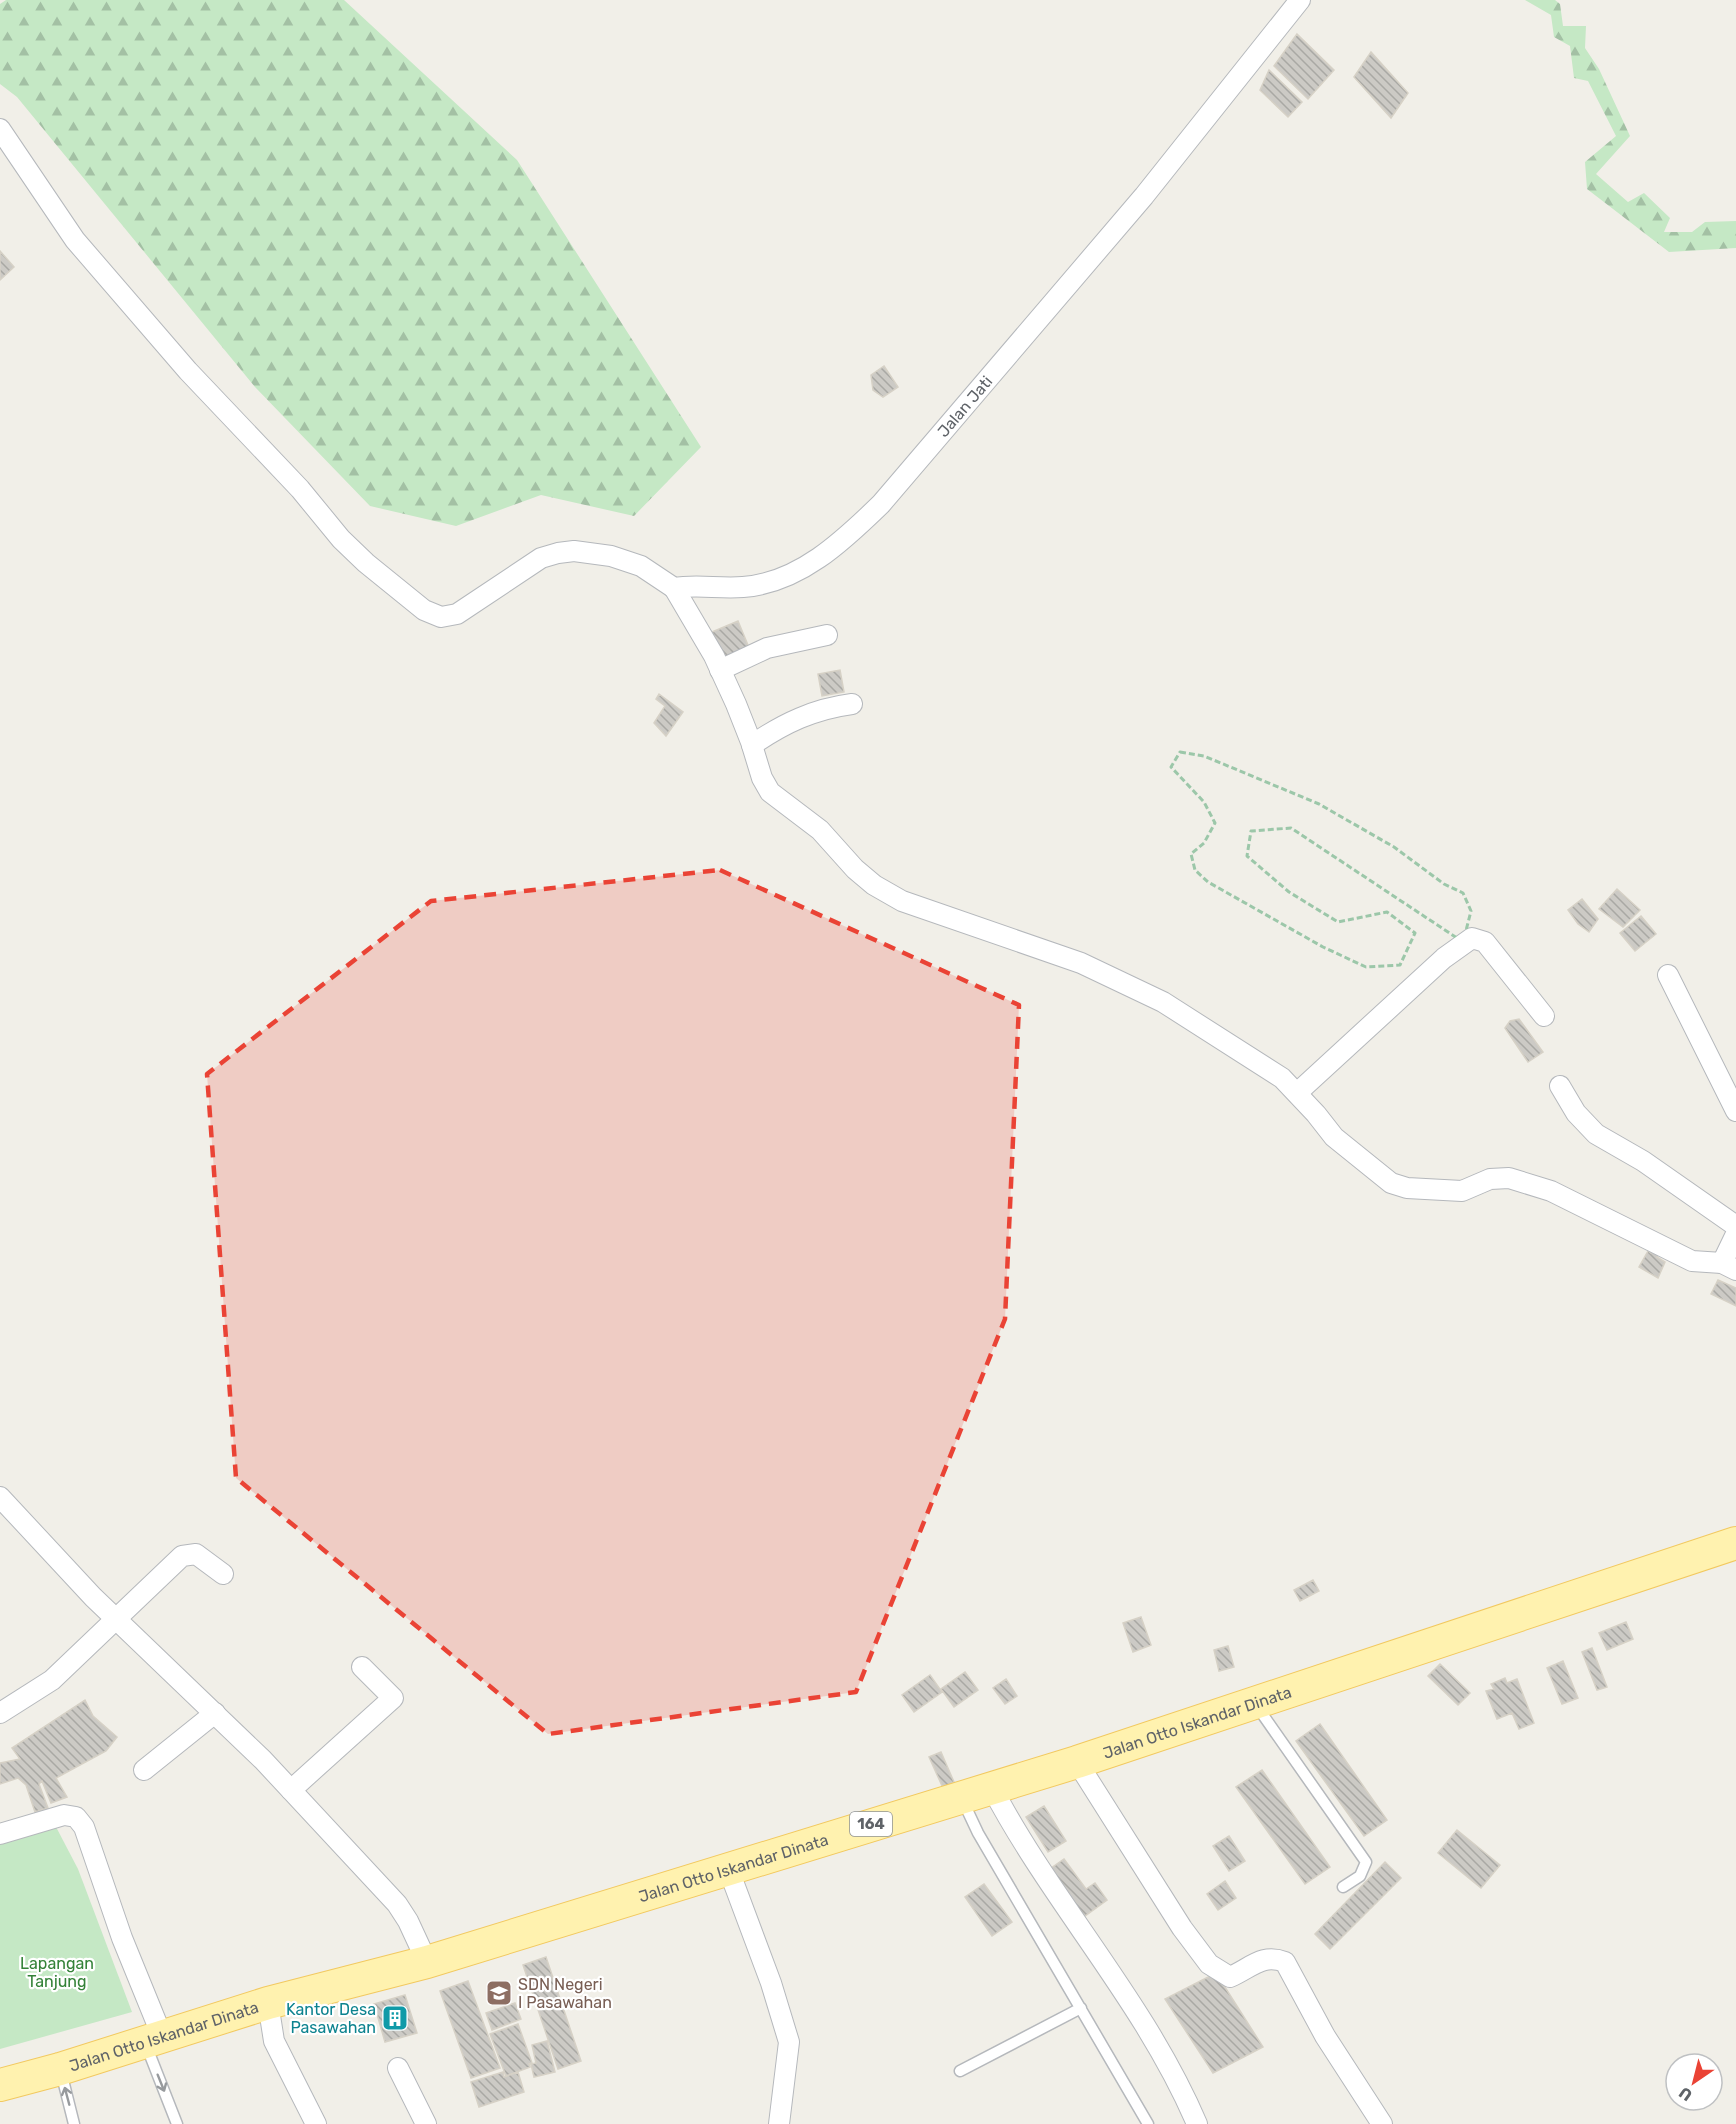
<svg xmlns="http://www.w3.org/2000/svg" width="1736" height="2124" font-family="Rubik,sans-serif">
<defs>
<pattern id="forest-firs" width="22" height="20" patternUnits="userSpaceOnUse" patternTransform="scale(1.5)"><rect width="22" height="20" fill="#c5e8c5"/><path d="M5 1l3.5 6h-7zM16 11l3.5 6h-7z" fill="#a3c0a4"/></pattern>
<pattern id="building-back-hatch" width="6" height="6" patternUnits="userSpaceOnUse" patternTransform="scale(1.5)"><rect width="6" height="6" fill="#cccac5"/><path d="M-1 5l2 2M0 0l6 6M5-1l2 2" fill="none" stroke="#a9a8a4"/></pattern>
</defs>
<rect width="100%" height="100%" fill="#f1efe8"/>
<path fill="url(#forest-firs)" d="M6,0h338l173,160 184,287 -67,69 -93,-21 -85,31 -86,-20 -115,-119 -238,-290 -17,-13v-80z
M1525,0h30l5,4 3,22h23l-1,22 14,21 31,67 -34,38 32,28 16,-9 26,25 -6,14h28l13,-10 31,-1v27l-67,4 -82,-63 -2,-27 31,-26 -28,-55 -14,-3 -4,-32 -16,-9 -3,-22z"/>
<path fill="#c5e8c5" d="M55,1825l23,44 54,143 -132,37v-217z"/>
<path fill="url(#building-back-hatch)" stroke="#d6d1c6" stroke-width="1.5" d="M1297,34l37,36 -26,29 -34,-33z
M1371,52l37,41 -17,25 -37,-41z
M1269,70l33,32 -14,15 -28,-27z
M0,251l14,16 -14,13z
M884,366l14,21 -15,10 -10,-7 -2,-15z
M738,621l12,29 -29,18 -16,-33z
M840,670l4,22 -22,4 -4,-22z
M659,694l24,18 -17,24 -12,-13 11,-17 -9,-7z
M1617,889l23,21 -17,17 -24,-18z
M1582,899l16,20 -9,13 -11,-8 -10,-14z
M1641,916l15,18 -21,17 -15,-18z
M1519,1019l24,33 -15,10 -23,-34 5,-7z
M1654,1249l6,3 -3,5 8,5 -7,16 -19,-11 9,-16 3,2z
M1718,1280l18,8v18l-25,-12z
M1313,1580l6,11 -19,10 -6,-11z
M1141,1617l10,28 -18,7 -10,-29z
M1626,1622l7,17 -26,11 -8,-17z
M1228,1646l6,21 -15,4 -5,-21z
M1592,1648l15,39 -10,3 -15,-38z
M1563,1661l15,37 -16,6 -15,-36z
M1440,1664l30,29 -12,12 -30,-29z
M965,1672l13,18 -24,17 -13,-18z
M930,1675l12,17 -28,20 -12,-17z
M1505,1678l2,5 10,-4 17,44 -15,6 -7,-16 -15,6 -11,-28 8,-2 -3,-5z
M1006,1679l11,17 -12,8 -12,-16z
M85,1700l8,16 24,21 -11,14 -50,27 11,19 -16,6 -9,-22 -3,3 9,24 -13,4 -9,-27 -8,-7 -18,6v-21l20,-4 -8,-11z
M1320,1724l67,96 -23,16 -68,-95z
M941,1752l13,30 -11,6 -14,-31z
M1262,1770l68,97 -25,17 -69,-97z
M1044,1806l22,35 -18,11 -22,-35z
M1457,1830l43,35 -19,23 -43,-35z
M1229,1836l16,25 -16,10 -16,-25z
M1064,1859l22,30 9,-6 12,17 -26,19 -34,-48z
M1385,1862l16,16 -71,71 -15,-15z
M1225,1881l11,17 -18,12 -11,-16z
M984,1884l28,38 -20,14 -27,-39z
M546,1957l35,104 -23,8 -35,-104z
M1216,1973l47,74 -50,26 -48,-74z
M468,1981l32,87 -29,10 -31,-87z
M405,1995l12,38 -32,9 -11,-38z
M515,2003l6,16 -29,11 -6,-17z
M518,2024l14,39 -3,1 1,3 -24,9 -16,-42z
M547,2041l8,31 -21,5 -3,-13 5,-1 -4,-18z
M503,2072l1,5 14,-5 6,20 -45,15 -8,-25z"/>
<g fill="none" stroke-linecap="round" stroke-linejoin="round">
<g stroke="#b5b8bc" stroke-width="13">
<path id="lane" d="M1256,1705l110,157 -6,14 -17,11
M962,1799l16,34 170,291
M146,2045l31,79
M960,2071l121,-63
M61,2072l13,52"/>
</g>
<g stroke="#b5b8bc" stroke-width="22">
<g id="street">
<path id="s1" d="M0,129l75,111 113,131 112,118 41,50 25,24 58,47 17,7 16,-3 84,-56 17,-5 16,-2 37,5 30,10 33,22c23,-4 45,1 69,-1 56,-4 100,-46 138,-83l263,-308 156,-196"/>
<path d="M674,588l40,68 22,48 15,38 11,36 8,14 50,38 35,39 19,16 28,16 179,62 82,39 119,76 34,36 18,23 57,46 16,5 55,3 28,-12 19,-1 42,13 141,70 30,2 14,7"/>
<path d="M720,670l47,-22 60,-13"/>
<path d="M752,745c32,-22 62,-36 100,-41"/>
<path d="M1668,975l68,136"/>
<path d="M1560,1086l16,27 20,21 47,27 93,65"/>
<path d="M1297,1093l147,-135 28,-20 13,4 59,74"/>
<path d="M1722,1263l14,-29"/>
<path d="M0,1497l93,100 170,163 134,144 11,17 19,41"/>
<path d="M0,1713l52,-33 130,-124 14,-2 27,20"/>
<path d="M1077,1762l105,166 27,36 21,13c21,-9 32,-24 55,-15l40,74 57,88"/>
<path d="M144,1770l71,-57"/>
<path d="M992,1788c61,116 153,214 205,336"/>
<path d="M291,1790l102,-92 -31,-31"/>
<path d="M0,1834l64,-19 12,2 8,10 38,111 40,98"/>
<path d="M728,1868l43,115 18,59 -10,82"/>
<path d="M268,2003l6,38 42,83"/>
<path d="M398,2068l28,56"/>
</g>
</g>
<g stroke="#f2c960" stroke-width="34">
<g id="primary">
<path id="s2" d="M0,2085l60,-16 208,-66 159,-41 650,-200 659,-219"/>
</g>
</g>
<path stroke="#9cc7a9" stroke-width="3" stroke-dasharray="6 3" stroke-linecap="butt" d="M1180,752l24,4 115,48 75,43 50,37 19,9 8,18 -8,31 -172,-114 -40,3 -4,25 42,36 49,30 49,-10 28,21 -15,32 -34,2 -43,-20 -115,-65 -13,-12 -4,-16 13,-11 11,-20 -11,-21 -33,-35z"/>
<use href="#lane" stroke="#fff" stroke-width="10"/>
<use href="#street" stroke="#fff" stroke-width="20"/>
<use href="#primary" stroke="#fff2af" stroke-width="32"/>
</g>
<defs><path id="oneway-shaft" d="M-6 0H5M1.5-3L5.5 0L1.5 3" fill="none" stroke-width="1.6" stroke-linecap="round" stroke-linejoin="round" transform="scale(1.5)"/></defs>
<g stroke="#979a9d">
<use href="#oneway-shaft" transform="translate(161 2083) rotate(68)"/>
<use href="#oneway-shaft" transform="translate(67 2096) rotate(-105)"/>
</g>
<path fill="#ea4335" fill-opacity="0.2" stroke="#ea4335" stroke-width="4.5" stroke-dasharray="12 8" stroke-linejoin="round" d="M720,870l299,135 -14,314 -149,373 -308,42 -312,-256 -29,-404 224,-173z"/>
<defs>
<g id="school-square" transform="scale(1.35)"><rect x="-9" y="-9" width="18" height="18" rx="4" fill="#8d6e63" stroke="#fff"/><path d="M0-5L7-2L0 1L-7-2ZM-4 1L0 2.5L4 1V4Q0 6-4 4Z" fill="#fff"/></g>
<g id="building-square" transform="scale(1.35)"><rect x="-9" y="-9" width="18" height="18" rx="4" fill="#0f9aa8" stroke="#fff"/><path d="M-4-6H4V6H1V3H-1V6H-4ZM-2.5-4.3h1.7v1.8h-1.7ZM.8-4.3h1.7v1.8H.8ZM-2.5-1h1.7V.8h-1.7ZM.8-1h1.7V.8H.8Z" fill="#fff"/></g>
</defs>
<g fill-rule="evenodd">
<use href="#school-square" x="499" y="1993"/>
<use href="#building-square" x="395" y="2018"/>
</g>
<g text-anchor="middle" stroke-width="4.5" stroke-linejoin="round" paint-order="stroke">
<rect fill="#fff" stroke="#8f9295" stroke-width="1.5" x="850" y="1812" width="42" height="24" rx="4.5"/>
<g font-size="15" font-weight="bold" fill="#5f6368">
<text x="871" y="1829">164</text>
</g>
<g font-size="16" fill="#5f6368" stroke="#fff">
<text dy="6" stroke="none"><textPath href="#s1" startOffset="1284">Jalan Jati</textPath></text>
<text dy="6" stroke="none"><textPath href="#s2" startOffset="1251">Jalan Otto Iskandar Dinata</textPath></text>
<text dy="6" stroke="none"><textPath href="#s2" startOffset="765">Jalan Otto Iskandar Dinata</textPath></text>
<text dy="6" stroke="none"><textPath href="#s2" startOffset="171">Jalan Otto Iskandar Dinata</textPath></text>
</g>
<g font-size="16" fill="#348238" stroke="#fff">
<text x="57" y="1969">Lapangan<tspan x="57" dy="18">Tanjung</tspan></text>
</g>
<g font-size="16" fill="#785e54" stroke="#fff" text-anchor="start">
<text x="518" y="1990">SDN Negeri<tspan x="518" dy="18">I Pasawahan</tspan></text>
</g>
<g font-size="16" fill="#0d838f" stroke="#fff" text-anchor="end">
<text x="376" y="2015">Kantor Desa<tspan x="376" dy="18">Pasawahan</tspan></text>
</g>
</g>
<g transform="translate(1694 2082) rotate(215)"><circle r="28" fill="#ffffff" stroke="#bfc1c3" stroke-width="1.5"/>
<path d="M0-4.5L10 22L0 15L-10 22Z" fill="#ea4335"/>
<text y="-9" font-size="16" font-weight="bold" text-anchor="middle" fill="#5f6368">U</text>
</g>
</svg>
